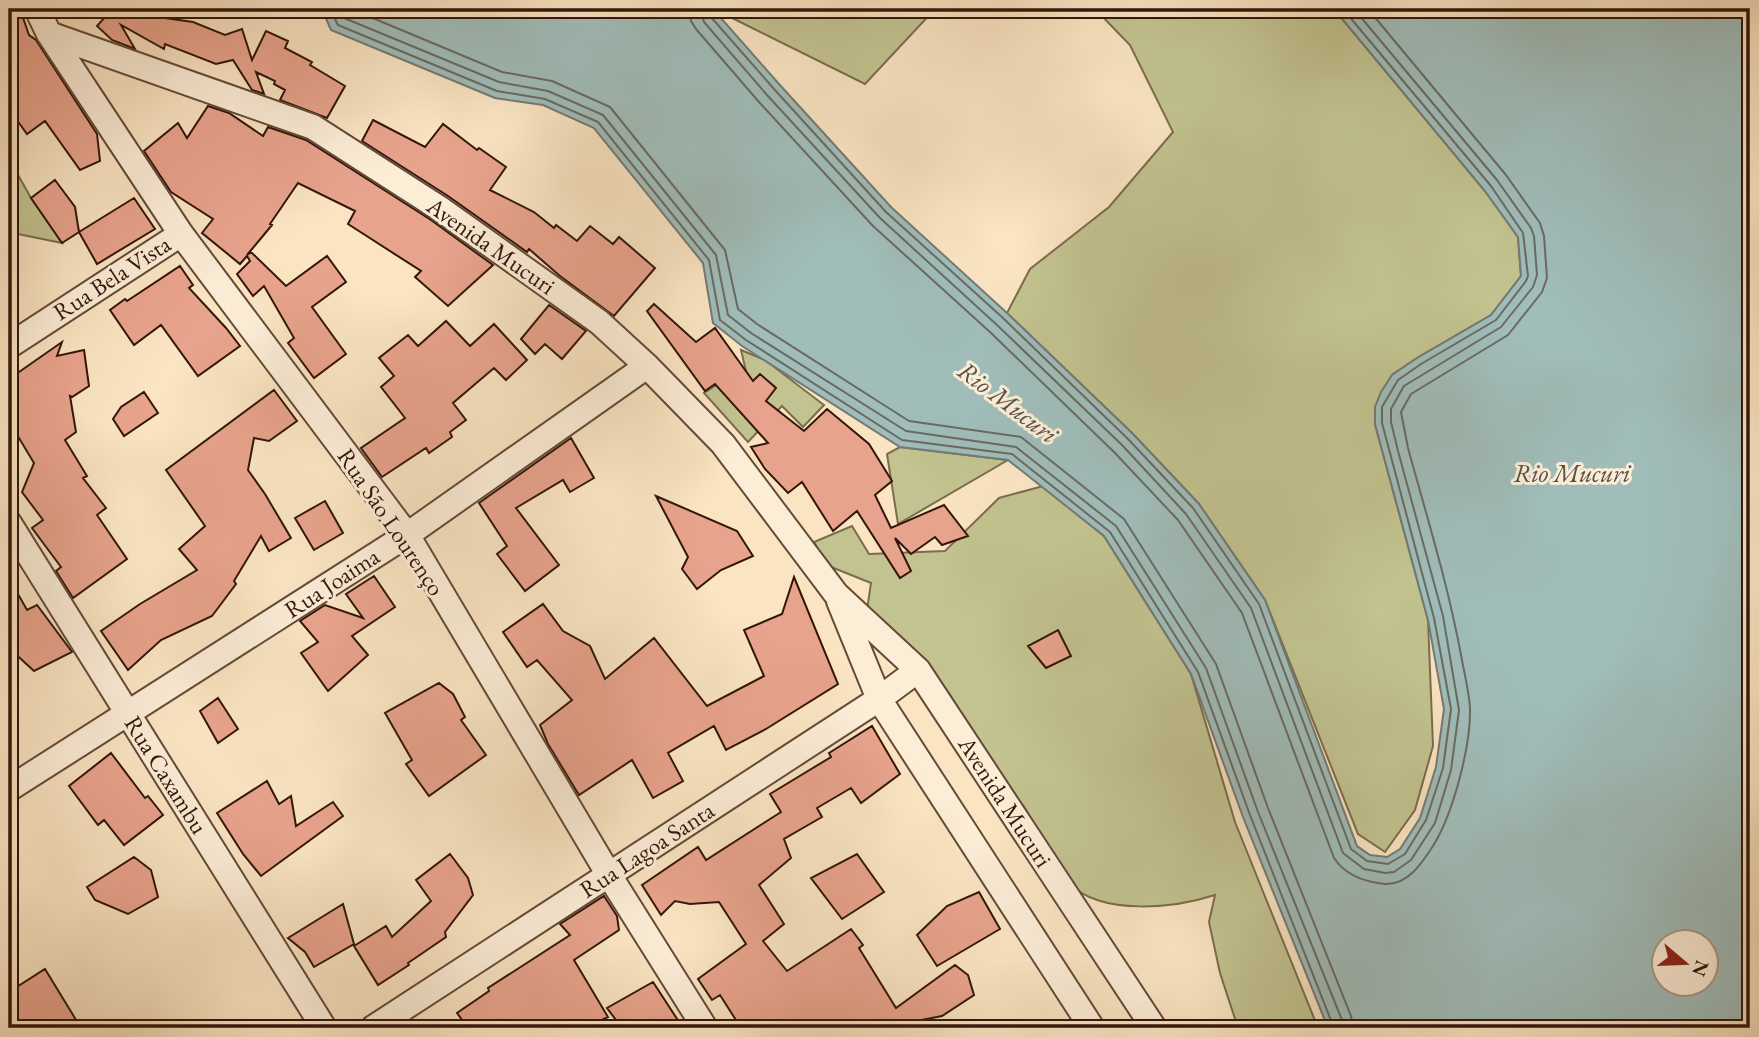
<svg xmlns="http://www.w3.org/2000/svg" width="1759" height="1037" font-family="'EB Garamond',serif">
<rect width="100%" height="100%" fill="#fae4c2"/>
<filter id="stains"><feTurbulence type="fractalNoise" baseFrequency=".00286" numOctaves="4"/><feColorMatrix values="0 0 0 0 .2 0 0 0 0 .09 0 0 0 0 .02 0 0 0 .5 -.17"/></filter>
<radialGradient id="worn" r=".72"><stop offset=".6" stop-color="#630" stop-opacity="0"/><stop offset="1" stop-color="#630" stop-opacity=".3"/></radialGradient>
<path fill="#c2c390" stroke="#7a6c4d" stroke-width="2" d="M714,9h221l-70,75z
M1095,9h239l151,182 33,46 3,39 -30,39 -74,43 -25,17 -17,49 53,196 5,126 -18,64 -30,42 -27,-18 -93,-234 -66,-96 -66,-70 -126,-121 23,-44 79,-62 64,-75 -43,-87z
M9,159l22,39 31,45 -44,-9 -9,3z
M741,350l24,10 59,45 -21,22 -21,-21 -34,36 -44,-49 14,-9 5,5 23,-18z
M900,447l108,13 -110,64 -11,-70z
M1043,486l61,50 87,138 44,148 83,206h-80l-18,-55 -11,-51 6,-27c-40,13 -113,21 -145,-11 -11,-11 -21,-31 -29,-45 -10,-16 -13,-34 -29,-44l-145,-185 4,-27 -45,-18 -12,-23 38,-16 17,28 76,-3 54,-53z"/>
<path fill="#a0bdba" stroke="#747a74" stroke-width="2" fill-rule="evenodd" d="M322,9h391l66,75 112,123 116,106 126,121 66,70 66,96 92,246 13,9 17,2 13,-8 20,-31 16,-51 8,-58 -16,-89 -53,-196v-17l6,-15 11,-17 25,-17 74,-43 30,-39 -3,-39 -33,-46 -151,-182h416v1019h-422l-85,-211 -52,-143 -87,-138 -96,-76 -108,-13 -158,-101 -29,-23 -10,-60 -109,-135 -51,-23 -48,-7 -164,-68zM1664,942h42v42h-42z"/>
<g fill="none" stroke-linecap="round" stroke-linejoin="round">
<path stroke="#696a62" stroke-width="2" d="M330,9l8,16 159,66 48,8 53,23 111,138 11,60 26,20 156,100 110,14 98,78 88,140 52,143 84,213
M339,9l5,9 155,64 49,9 55,24 113,140 12,60 23,18 155,98 110,16 100,79 90,142 52,144 84,208 1,8
M351,9l151,63 50,9 58,26 115,143 13,59 19,15 152,97 112,16 103,82 92,145 52,144 83,208 2,12
M689,9l2,12 5,8 63,73 114,124 117,106 125,121 63,67 64,93 92,245c11,17 31,24 51,26 23,1 37,-21 48,-38 20,-32 38,-100 37,-138 -1,-17 -6,-36 -9,-53 -13,-70 -34,-138 -53,-207l-7,-36 10,-18 97,-59 34,-43 5,-14 -3,-42 -4,-13 -34,-48 -138,-166
M700,9l4,13 63,73 113,123 117,107 125,120 64,69 65,94 92,245 21,16 21,4 9,-1 17,-12 24,-37 16,-53 8,-60 -16,-94 -45,-165 -7,-29v-13l13,-23 97,-59 32,-40 4,-12 -3,-39 -3,-8 -34,-48 -143,-171
M709,9l1,7 64,73 112,123 117,106 125,121 65,69 66,96 92,245 16,12 21,3 17,-10 21,-34 17,-52 8,-59 -17,-91 -52,-195v-16l16,-27 23,-16 75,-44 30,-39 2,-5 -5,-43 -32,-47 -148,-177"/>
</g>
<path fill="#e8a38c" stroke="#32160a" stroke-width="2" d="M9,9h11l9,26 7,5 61,94 3,27 -20,9 -35,-49 -18,13 -18,-25 9,-7v-48l-9,6z
M94,9h55l9,8 35,5 32,13 17,-6 10,31 14,-29 22,10 -3,7 27,14 -2,3 35,21 -18,32 -47,-18 5,-10 -11,-6 1,-3 -19,-9 8,22 -12,-4 -19,-30 -17,4 -51,-20 -1,5 -43,-24 14,24 -23,-9 -15,-14 9,-10z
M208,106l21,7 34,23 5,-9 38,13 125,80 62,45 -45,41 -33,-29 6,-6 -73,-47 7,-13 -57,-28 -28,41 2,1 -25,30 4,-3 35,34 41,-30 19,26 -34,25 34,47 -32,24 -26,-35 6,-5 -30,-52 -11,10 -16,-22 13,-13 -3,-5 -7,8 -38,-31 11,-14 -42,-27 -27,-41 34,-28 9,15z
M373,120l52,27 18,-23 34,26 2,-2 27,19 -16,23 44,22 20,16 2,-3 21,16 13,-15 23,18 6,-7 36,31 -41,48 -54,-40 -31,-27 -2,3 -79,-56 -86,-55z
M55,180l20,27 4,25 -17,11 -31,-45z
M134,198l21,31 -58,35 -18,-32z
M180,266l13,19 -4,3 37,40 14,18 -42,30 -37,-51 -27,20 -24,-35 15,-11 2,2z
M654,304l42,38 19,-14 38,53 7,-7 16,14 -10,13 38,30 23,-22 42,35 23,37 -17,14 16,33 53,-23 24,31 -26,9 -7,-8 -24,17 -16,-16 16,33 -11,7 -43,-67 -24,20 -31,-49 -14,11 -23,-24 -14,-22 17,-4 -53,-59 -10,7 -58,-80z
M549,305l37,26 -24,28 -17,-15 -10,10 -14,-15z
M446,321l24,25 24,-22 33,36 -21,20 -12,-12 -41,35 13,17 -16,12 2,5 -23,16 -3,-5 -44,29 -21,-29 44,-30 -24,-31 13,-11 -15,-18 29,-23 10,11z
M62,342l-5,14 27,-6 5,36 -17,11 -2,-1 6,36 -11,8 22,36 -4,2 23,30 -9,7 30,44 -54,39 -17,-27 5,-4 -29,-39 11,-8 -21,-28 12,-29 -18,-30 -7,7v-61z
M274,390l23,31 -28,20 -15,-3 -6,32 17,24 26,44 -22,13 -8,-15 -27,45 2,3 -24,32 -51,24 -33,30 -27,-39 39,-27 57,-34 -18,-21 26,-23 -39,-56z
M144,392l14,21 -34,23 -11,-17 8,-12z
M571,438l23,40 -24,14 -7,-12 -47,28 43,57 -34,26 -28,-37 10,-8 -28,-43z
M656,496l81,35 16,25 -32,14 -24,19 -15,-20 6,-12z
M325,501l18,32 -29,17 -19,-32z
M374,576l21,31 -43,29 16,19 -40,36 -27,-38 17,-11 -18,-21 25,-16 38,13 -17,-24z
M794,577l44,107 -72,45 -40,21 -12,-24 -46,27 15,28 -30,17 -21,-38 -53,35 -31,-51 -8,-19 32,-25 -35,-40 -10,7 -24,-35 40,-28 20,27 27,15 15,33 49,-41 53,68 57,-30 -20,-46 38,-16z
M9,578l18,32 10,-5 35,47 -38,19 -25,-23z
M1058,630l13,26 -25,12 -18,-22z
M439,683l14,11 12,23 -4,3 25,35 -57,41 -23,-32 6,-4 -27,-47z
M218,698l20,31 -20,14 -18,-32z
M872,726l28,48 -39,29 -10,-15 -34,20 5,9 -38,22 7,19 -32,27 25,39 -21,17 24,30 64,-42 12,16 -4,3 37,60 59,-43 13,10 6,20 -32,21 -36,7 3,5h-168l-21,-33 -8,5 -14,-21 48,-35 -27,-42 -29,2 -15,-3 -14,14 -19,-30 56,-38 8,13 75,-48 -11,-18 61,-37 -2,-4z
M111,753l34,45 3,-2 15,19 -39,30 -20,-25 -6,5 -29,-39z
M267,781l12,23 12,-8 5,30 37,-24 10,14 -82,60 -18,-22 -26,-41z
M450,854l18,24 5,17 -28,37 1,5 -38,26 1,2 -31,20 -24,-39 32,-20 6,11 39,-36 -15,-21z
M857,854l27,38 -42,27 -31,-41z
M134,857l17,13 7,27 -30,17 -33,-14 -8,-13z
M979,892l21,37 -63,37 -20,-31 30,-29z
M604,896l13,20 2,14 -45,30 34,57 -23,11h-117l-11,-15 32,-22 -1,-3 82,-53 -10,-11z
M343,904l11,40 -40,23 -9,-15 -17,-14z
M45,969l36,59h-72v-36z
M653,982l30,46h-61l-15,-20z"/>
<g fill="none" stroke-linecap="round" stroke-linejoin="round">
<g stroke="#644a38" stroke-width="28">
<path id="street" d="M37,9l12,25 132,200 226,301 202,340 96,153
M49,34l264,93 126,81 160,114 48,44 76,78 113,150 82,76 236,358
M9,346l172,-112
M9,523l315,505
M839,601l40,98 213,329
M9,789l398,-254 240,-169
M373,1028l506,-329 39,-29"/>
</g>
<use href="#street" stroke="#fcedd7" stroke-width="24"/>
</g>
<g text-anchor="middle" stroke-width="6" stroke-linejoin="round" paint-order="stroke">
<g font-size="24" fill="#32160a" stroke="#fcedd7">
<text transform="translate(491 246) rotate(35)" y="8">Avenida Mucuri</text>
<text transform="translate(112 278) rotate(-33)" y="8">Rua Bela Vista</text>
<text transform="translate(391 522) rotate(56)" y="8">Rua São Lourenço</text>
<text transform="translate(332 583) rotate(-33)" y="8">Rua Joaima</text>
<text transform="translate(166 775) rotate(58)" y="8">Rua Caxambu</text>
<text transform="translate(1005 802) rotate(57)" y="8">Avenida Mucuri</text>
<text transform="translate(647 850) rotate(-33)" y="8">Rua Lagoa Santa</text>
</g>
<g font-size="26" font-style="italic" fill="#585048" stroke="#fcedd7">
<text transform="translate(1008 402) rotate(37)" y="9">Rio Mucuri</text>
<text x="1572" y="482">Rio Mucuri</text>
</g>
</g>
<rect width="1759" height="1037" fill="none" stroke="#fae4c2" stroke-width="35"/>
<rect x="10" y="10" width="1738" height="1016" fill="none" stroke="#32160a" stroke-width="3.5"/>
<rect x="18" y="18" width="1724" height="1002" fill="none" stroke="#32160a" stroke-width="2"/>
<g transform="translate(1685 963) rotate(109)"><circle r="33" fill="#fcedd7" stroke="#ab9785" stroke-width="2"/>
<path d="M0-5L12 26L0 18L-12 26Z" fill="#8f2418"/>
<text y="-10" font-size="19" font-weight="bold" text-anchor="middle" fill="#32160a">N</text>
</g>
<rect width="100%" height="100%" filter="url(#stains)"/>
<rect width="100%" height="100%" fill="url(#worn)"/>
</svg>
